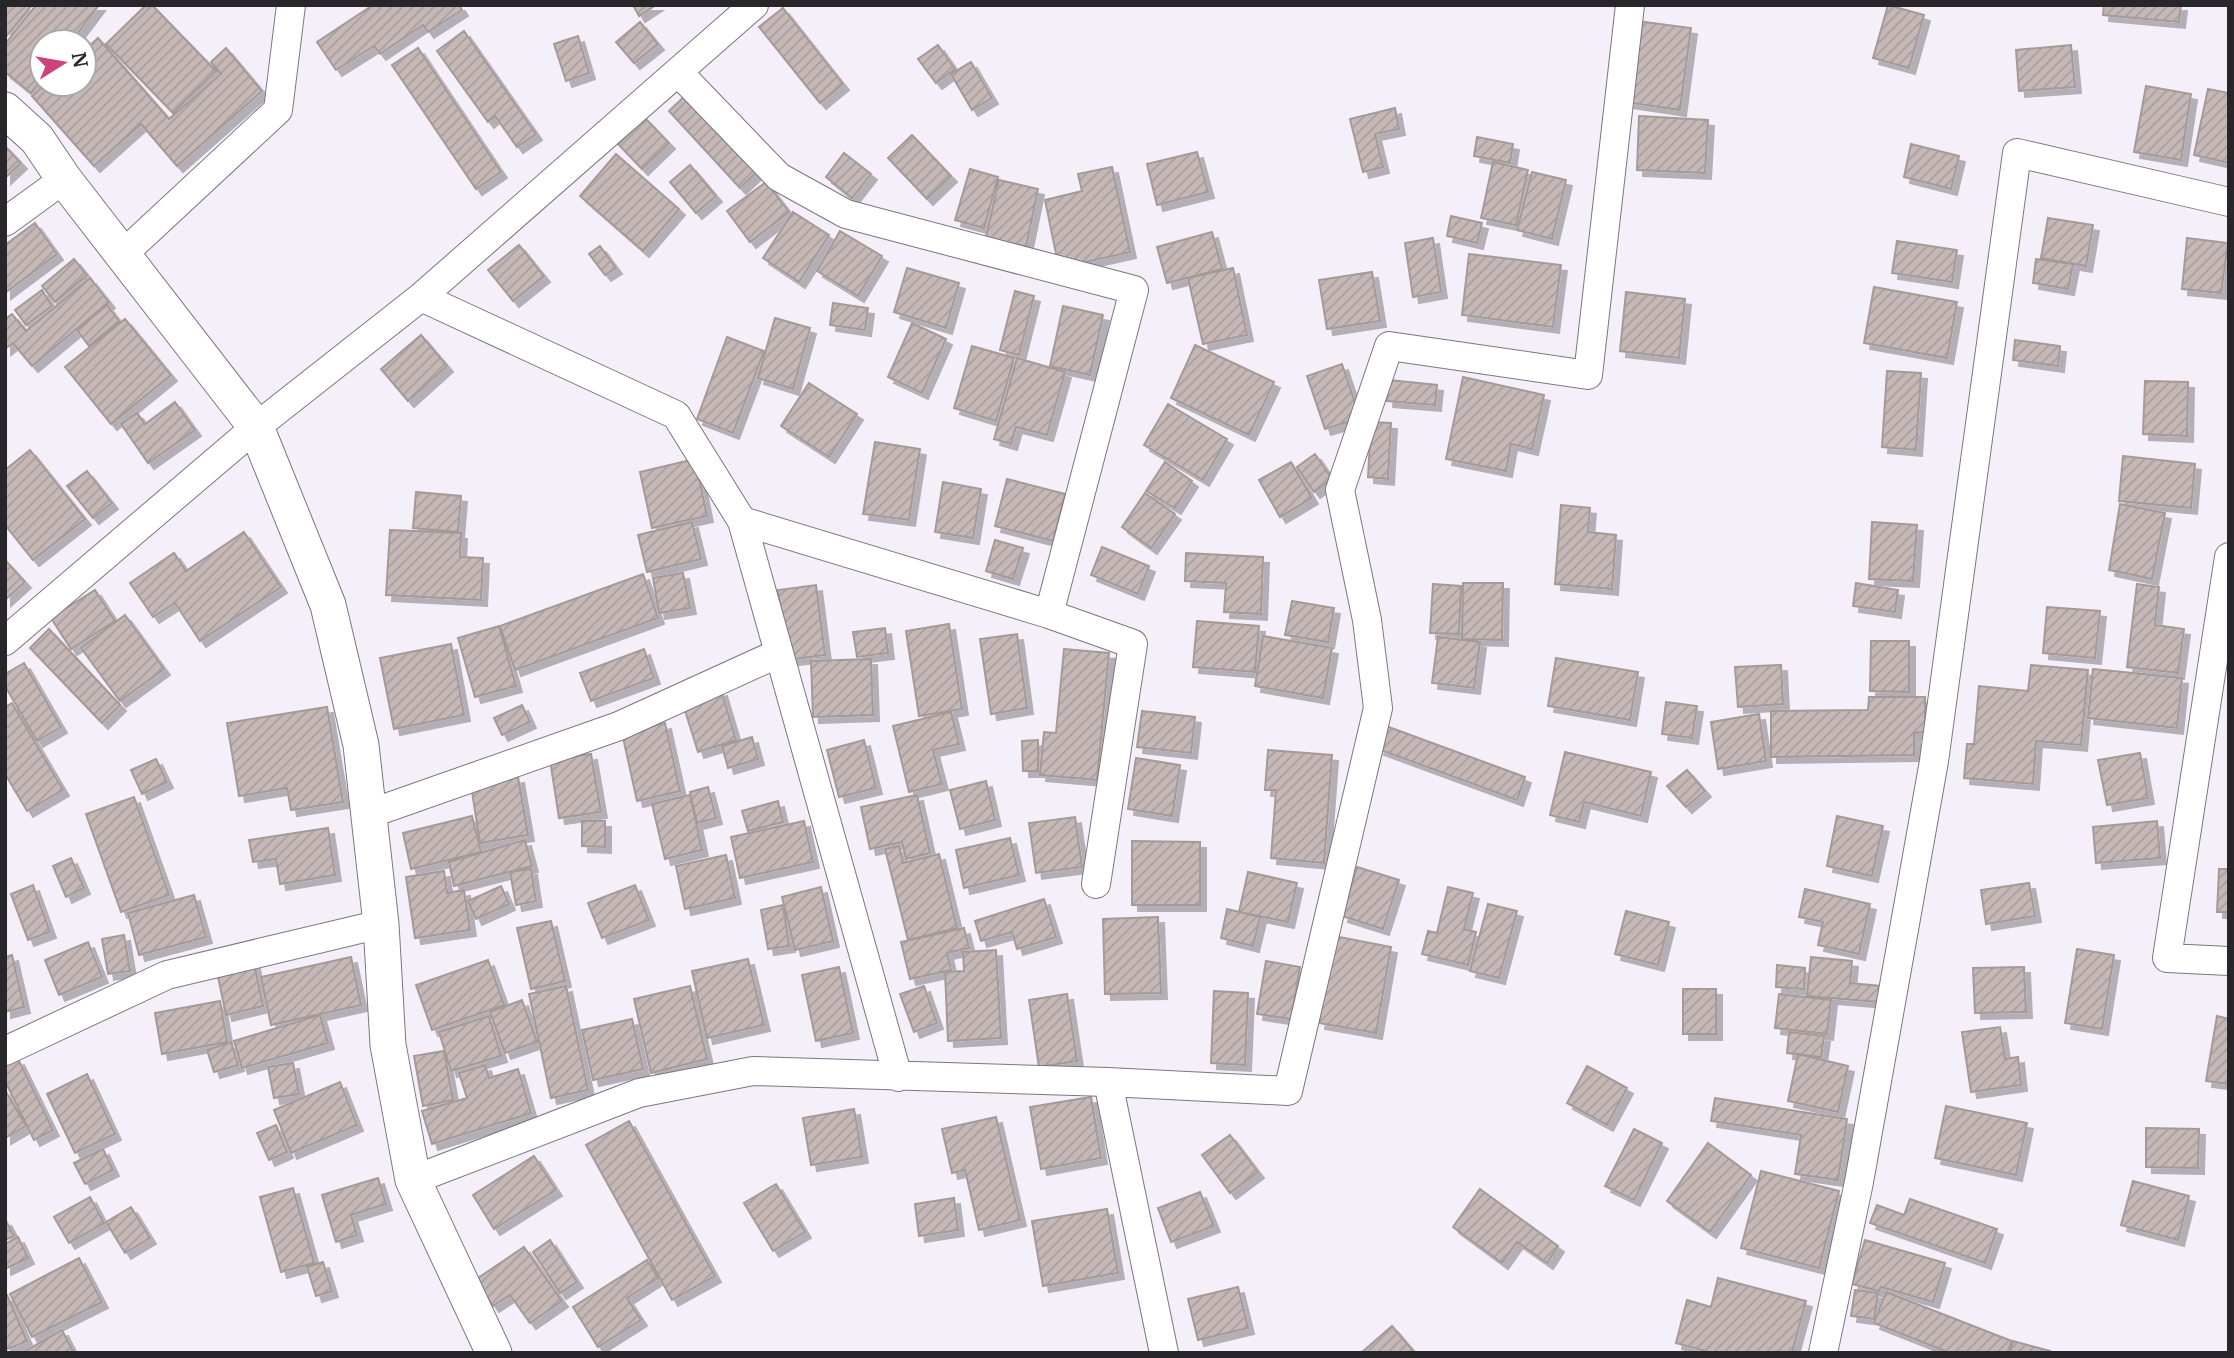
<svg xmlns="http://www.w3.org/2000/svg" width="2234" height="1358" font-family="Merriweather,serif">
<defs>
<pattern id="building-hatch" width="6" height="6" patternUnits="userSpaceOnUse" patternTransform="scale(1.75)"><rect width="6" height="6" fill="#c5b8b7"/><path d="M-1 1l2-2M0 6l6-6M5 7l2-2" fill="none" stroke="#a99e9e"/></pattern>
<filter id="shadow"><feDropShadow dx="6" dy="6" stdDeviation="0" flood-color="#0004"/></filter>
</defs>
<rect width="100%" height="100%" fill="#f5eff9"/>
<path fill="url(#building-hatch)" stroke="#a69a98" stroke-width="2" filter="url(#shadow)" d="M5,5h27l-27,33z
M36,5h63l-28,37h-29v37l-11,14 -26,-21v-28z
M146,5h6l64,66 -43,42 -67,-69z
M373,5h86l3,5 -34,22 -5,-7 -43,29 -6,-8 -38,24 -19,-28z
M633,5h23l-17,11z
M1888,5l36,10 -15,53 -36,-10z
M2104,5h77l-2,17 -76,-7z
M783,8l60,76 -23,19 -61,-76z
M1637,21l54,7 -11,82 -54,-8z
M640,22l18,22 -24,19 -18,-21z
M464,31l72,103 -19,13 -22,-31 -7,6 -51,-71z
M578,36l11,37 -23,8 -12,-37z
M98,38l71,81 52,-45 -10,-12 15,-14 36,43 -85,75 -36,-42 -47,42 -62,-70 14,-12h38v-33z
M938,45l17,24 -19,14 -18,-24z
M2071,45l4,42 -56,4 -3,-41z
M418,48l83,124 -25,17 -84,-124z
M971,62l21,36 -20,12 -21,-36z
M2146,86l45,8 -10,66 -47,-8z
M2208,89l21,4v70l-35,-8z
M690,91l71,77 -21,20 -71,-77z
M1395,108l4,21 -24,5 8,33 -20,5 -13,-53z
M1639,116l69,4 -3,53 -68,-3z
M645,118l24,25 -27,26 -24,-25z
M912,135l39,41 -24,23 -39,-41z
M1477,137l36,7 -3,19 -36,-7z
M1911,144l48,12 -8,33 -47,-12z
M5,146l16,17 -16,15z
M1197,152l11,40 -51,13 -10,-41z
M844,153l27,21 -19,24 -26,-21z
M616,154l63,55 -36,42 -63,-55z
M1493,162l35,8 -12,55 -35,-7z
M690,165l26,31 -20,17 -26,-31z
M1112,167l18,85 -71,16 -14,-68 37,-9 -4,-17z
M970,169l28,8 -14,51 -29,-8z
M1532,172l34,8 -14,59 -35,-9z
M999,180l39,9 -12,58 -40,-10z
M766,182l23,30 -39,30 -23,-31z
M793,212l36,23 -30,47 -36,-24z
M1451,216l31,7 -5,20 -30,-7z
M2048,218l45,7 -7,41 -45,-8z
M35,223l22,31 -52,39v-48z
M840,231l42,25 -24,40 -41,-25z
M1212,232l10,37 -55,14 -10,-36z
M1433,238l8,54 -28,5 -8,-54z
M2187,238l41,5 -7,50 -39,-4z
M1897,241l60,9 -5,32 -60,-9z
M519,245l25,31 -31,25 -25,-31z
M600,246l16,22 -11,7 -16,-21z
M1469,254l92,11 -8,62 -91,-12z
M74,259l13,16 -32,27 -13,-16z
M2036,259l37,5 -5,25 -35,-6z
M907,268l52,15 -13,45 -52,-16z
M1233,268l14,67 -44,9 -15,-66z
M1372,272l8,49 -53,8 -8,-49z
M90,278l19,24 -77,64 -19,-23 -8,6v-30l7,-5 14,17z
M1874,287l83,15 -10,56 -83,-15z
M42,290l10,16 -26,19 -11,-15z
M1015,291l19,5 -15,59 -19,-5z
M1626,292l59,7 -6,59 -59,-7z
M833,303l35,5 -3,22 -35,-5z
M107,305l12,16 -30,25 -12,-16z
M1063,306l40,9 -13,60 -40,-9z
M775,318l35,10 -17,61 -35,-11z
M125,319l46,56 -60,49 -46,-57z
M912,323l34,16 -24,54 -34,-16z
M421,335l26,31 -39,35 -27,-32z
M727,337l37,14 -31,82 -36,-14z
M2015,340l45,6 -2,20 -45,-6z
M1195,345l79,37 -25,53 -78,-37z
M972,346l42,12 -18,63 -42,-13z
M1017,358l48,14 -18,63 -31,-8 -5,17 -17,-5z
M1342,364l18,54 -35,11 -18,-53z
M1887,371l34,2 -5,77 -34,-3z
M1463,377l81,18 -12,54 -21,-5 -5,27 -60,-12z
M1389,380l48,5 -2,20 -48,-4z
M2145,381l43,1 -1,54 -44,-2z
M809,383l48,31 -28,43 -48,-31z
M175,402l20,28 -47,33 -27,-39 16,-11 8,11z
M1168,404l59,35 -24,41 -59,-35z
M1371,422l20,1 -3,56 -20,-2z
M875,442l45,7 -11,71 -46,-6z
M30,450l55,69 -52,41 -28,-35v-55z
M1315,454l17,25 -18,13 -17,-25z
M2123,456l72,8 -4,44 -72,-7z
M695,459l12,57 -55,12 -12,-56z
M1165,462l27,19 -17,27 -29,-17z
M1291,462l21,36 -32,19 -21,-37z
M87,471l25,32 -19,15 -26,-32z
M1007,479l58,15 -12,47 -58,-15z
M943,482l38,7 -8,49 -38,-6z
M416,492l45,4 -3,36 -45,-4z
M1145,493l30,21 -24,34 -29,-21z
M2120,504l45,9 -13,66 -43,-9z
M1561,505l29,3 -2,24 28,3 -4,54 -57,-5z
M692,522l9,37 -54,13 -9,-37z
M1872,522l45,3 -4,56 -44,-2z
M390,530l71,3 -1,24 23,1 -2,42 -95,-5z
M244,532l37,55 -81,54 -25,-38 -22,14 -23,-34 44,-30 12,18z
M995,540l28,8 -10,31 -27,-8z
M1102,547l47,19 -11,28 -47,-19z
M1186,553l77,4 -2,57 -37,-2 2,-29 -41,-2z
M5,560l20,22 -20,18z
M683,573l7,35 -31,5 -6,-35z
M643,574l15,44 -143,52 -15,-44z
M1463,583h40l-1,57 -40,-1z
M1856,583l42,7 -3,22 -42,-6z
M1433,584l28,2 -2,48 -29,-1z
M2137,584l22,3 -4,38 29,4 -6,44 -51,-6z
M816,585l9,70 -38,5 -9,-70z
M95,590l20,31 -44,28 -20,-31z
M1292,601l42,7 -6,34 -43,-7z
M2047,607l53,4 -5,47 -52,-5z
M125,615l39,54 -44,32 -39,-53z
M1197,621l62,5 -4,46 -62,-5z
M949,624l13,85 -43,7 -13,-85z
M499,626l17,60 -41,11 -17,-59z
M885,628l3,25 -31,4 -4,-25z
M49,629l71,76 -18,18 -72,-75z
M1017,634l10,74 -36,6 -11,-75z
M1263,636l69,12 -9,50 -68,-12z
M1438,637l42,5 -6,46 -42,-5z
M1871,641h38v51l-39,-1z
M451,644l13,71 -70,14 -14,-71z
M644,649l10,29 -63,23 -11,-28z
M1064,649l45,4 -12,127 -57,-5 4,-43 12,1z
M1556,658l82,14 -8,48 -82,-14z
M871,659l2,56 -60,2 -2,-56z
M24,663l37,64 -24,14 -32,-55v-12z
M1781,665l2,39 -45,3 -3,-40z
M2031,665l57,5 -7,75 -45,-4 -3,43 -69,-6 3,-34h7l5,-58 49,5z
M2093,669l89,9 -5,50 -89,-10z
M721,690l15,50 -38,12 -16,-51z
M1869,697h56v35l-11,1v22l-143,2v-46l97,-1z
M1666,702l31,4 -5,32 -30,-4z
M12,703l51,87 -36,21 -22,-37v-67z
M522,705l8,17 -28,13 -8,-17z
M327,707l16,95 -52,8 -4,-22 -48,8 -12,-73z
M1142,711l53,6 -4,36 -54,-6z
M951,712l8,32 -26,6 9,34 -33,8 -16,-66z
M1759,714l7,47 -48,8 -7,-47z
M665,723l15,68 -43,10 -15,-68z
M1386,726l139,51 -8,23 -139,-51z
M752,737l6,22 -30,9 -6,-22z
M864,740l12,48 -37,9 -12,-47z
M1038,740v31h-15l-1,-30z
M1268,750l64,5 -8,108 -53,-5 5,-68h-11z
M1565,752l86,20 -10,44 -57,-14 -5,20 -29,-7z
M2140,753l8,45 -41,7 -9,-45z
M591,754l10,58 -42,6 -9,-58z
M1136,758l44,7 -8,51 -44,-7z
M156,759l11,23 -25,12 -11,-24z
M1687,770l18,21 -19,16 -19,-21z
M518,777l10,58 -48,8 -9,-58z
M986,781l9,39 -35,9 -10,-39z
M708,787l8,31 -19,5 -7,-31z
M690,795l12,55 -37,9 -13,-55z
M917,795l13,58 -24,6 -4,-17 -32,7 -9,-42z
M134,797l35,98 -48,17 -35,-98z
M778,801l5,21 -35,9 -6,-20z
M472,816l9,36 -70,17 -8,-36z
M1837,816l46,10 -11,50 -45,-10z
M1075,817l7,50 -46,6 -7,-50z
M582,821h23v26l-23,-1z
M804,821l9,41 -73,16 -9,-41z
M2157,821l3,37 -64,5 -3,-36z
M328,828l7,47 -55,9 -4,-25 -23,3 -4,-22z
M1010,838l9,37 -55,13 -8,-38z
M525,840l7,26 -78,20 -5,-24z
M1132,841l68,1v63h-68z
M899,846l4,17 36,-9 18,74 -49,12 -23,-91z
M726,855l9,43 -50,11 -9,-43z
M71,858l13,30 -18,9 -13,-31z
M1357,867l42,13 -16,49 -41,-13z
M531,869l5,32 -20,4 -6,-33z
M2219,869h10v43h-12z
M444,871l3,22 17,-3 6,40 -55,8 -9,-61z
M1248,872l49,11 -9,39 -49,-10z
M2029,883l6,33 -49,8 -5,-34z
M33,885l17,47 -22,8 -17,-46z
M635,885l14,35 -47,18 -14,-35z
M501,886l8,18 -33,15 -8,-18z
M821,887l12,54 -38,9 -13,-53z
M1448,887l25,6 -9,36 12,3 -8,33 -46,-11 6,-23 9,2z
M1805,889l65,15 -11,50 -41,-9 5,-23 -24,-5z
M194,895l12,42 -67,18 -11,-42z
M1044,899l12,38 -39,12 -5,-17 -31,9 -6,-20z
M1488,904l29,7 -18,67 -29,-7z
M783,905l6,41 -21,3 -7,-39z
M1227,909l33,8 -7,29 -32,-8z
M1626,911l43,11 -11,43 -43,-11z
M1158,917l3,76 -56,1 -2,-75z
M551,921l14,60 -34,8 -14,-61z
M964,928l5,20 -22,5 4,17 -41,9 -9,-37z
M124,935l6,36 -22,3 -6,-35z
M1334,936l57,11 -15,86 -57,-10z
M88,942l14,35 -43,18 -14,-35z
M2077,949l37,6 -12,74 -37,-6z
M996,950l5,88 -53,3 -3,-69 19,-1 -1,-19z
M12,955l12,52 -19,5v-55z
M351,957l10,48 -90,20 -10,-48z
M1811,957l41,4 -2,22 31,3 -2,16 -72,-6z
M748,959l16,66 -57,13 -15,-67z
M488,960l16,45 -72,25 -16,-45z
M1266,961l34,6 -9,52 -34,-5z
M254,963l9,43 -37,9 -9,-43z
M1777,965l28,3 -1,21 -28,-2z
M839,967l14,66 -37,8 -14,-66z
M2024,967l2,45 -51,1 -2,-45z
M566,986l22,104 -37,8 -22,-104z
M690,986l17,73 -56,14 -17,-74z
M924,986l13,37 -23,9 -14,-38z
M1683,989h33v45h-33z
M1214,991l34,2 -3,72 -34,-2z
M1067,994l10,67 -38,6 -10,-67z
M1779,994l52,6 -4,34 -52,-6z
M522,1000l15,42 -32,11 -15,-41z
M220,1001l7,41 -65,12 -7,-41z
M320,1015l8,28 -86,25 -8,-27z
M489,1016l12,40 -50,15 -12,-39z
M2217,1016l12,3v65l-23,-3z
M632,1019l11,50 -50,11 -11,-50z
M2000,1027l5,32 13,-2 3,28 -50,7 -9,-60z
M1789,1032l35,4 -3,21 -34,-4z
M231,1042l7,23 -24,7 -7,-22z
M444,1051l9,49 -30,6 -9,-50z
M1798,1054l50,12 -10,46 -50,-11z
M18,1059l35,71 -19,10 -29,-59v-16z
M293,1063l6,31 -25,4 -6,-31z
M485,1065l4,13 29,-9 13,44 -99,31 -10,-33 45,-13 -8,-25z
M1587,1066l40,22 -20,37 -40,-22z
M87,1074l28,60 -40,19 -28,-59z
M340,1082l17,43 -66,28 -17,-43z
M5,1090l21,36 -21,12z
M1091,1097l10,61 -60,11 -11,-62z
M1715,1098l132,21 -9,61 -43,-6 6,-39 -90,-14z
M1946,1106l81,17 -11,52 -81,-17z
M854,1109l8,48 -51,8 -8,-47z
M996,1117l24,103 -41,10 -14,-60 -13,3 -10,-44z
M629,1121l86,155 -43,24 -86,-155z
M276,1125l11,27 -18,8 -12,-27z
M2146,1128l53,1 -1,39 -52,-1z
M1634,1129l28,14 -28,57 -29,-14z
M1230,1135l28,37 -28,21 -28,-38z
M1708,1143l43,32 -41,57 -43,-31z
M103,1149l10,21 -28,14 -11,-21z
M534,1156l22,34 -62,39 -21,-34z
M1761,1171l78,20 -20,77 -78,-20z
M378,1178l8,26 -35,11 6,20 -21,7 -14,-47z
M2133,1181l56,15 -11,44 -57,-15z
M776,1184l29,48 -32,19 -29,-48z
M293,1188l21,75 -33,9 -21,-75z
M1480,1189l78,57 -11,17 -30,-21 -15,21 -49,-36z
M1200,1192l14,34 -43,16 -13,-34z
M90,1197l14,26 -35,20 -15,-26z
M954,1198l4,32 -39,6 -4,-32z
M1910,1199l87,30 -12,34 -115,-40 7,-18 27,10z
M131,1207l19,31 -25,15 -19,-31z
M1107,1209l11,64 -75,13 -11,-65z
M5,1219l9,17 -9,4z
M18,1237l10,21 -23,11v-25z
M550,1240l27,42 -17,11 -27,-41z
M1865,1240l80,23 -12,39 -52,-15 -2,4 -27,-7z
M524,1247l38,54 -32,22 -20,-28 -17,11 -18,-26z
M79,1258l23,44 -70,35 -22,-43z
M647,1260l11,18 -31,20 14,22 -43,27 -25,-40z
M323,1262l9,29 -16,5 -9,-29z
M1718,1278l88,23 -14,52h-79l-37,-10 11,-43 24,7z
M1238,1287l10,41 -50,12 -10,-41z
M1855,1290l23,3 -4,26 -23,-3z
M1886,1292l126,49 -5,12h-57l-76,-30z
M7,1295l20,46 -22,9v-54z
M1392,1326l23,27h-54z
M62,1330l12,23h-52z
M2013,1341l37,10 -1,2h-39z"/>
<g fill="none" stroke-linecap="round" stroke-linejoin="round">
<g stroke="#7c767f" stroke-width="30">
<path id="minor" d="M678,72l101,105 67,37 288,76 -85,324
M5,222l59,-43
M122,255l156,-145 13,-105
M421,297l255,118 66,106 156,556
M742,521l307,93 84,30 -37,240
M2229,557l-62,401 62,3
M5,641l251,-214 165,-130 333,-292
M369,814l250,-88 160,-73
M5,1051l162,-76 214,-51
M1108,1082l56,271
M413,1180l226,-87 114,-22 355,11 180,9 90,-383 -11,-88 -27,-130 49,-144 199,29 42,-370
M1823,1353l36,-171 75,-421 83,-608 212,49"/>
</g>
<g stroke="#7c767f" stroke-width="37">
<path id="tertiary" d="M5,110l32,29 27,40 192,248 72,178 33,140 20,179 7,121 25,135 81,173"/>
</g>
<use href="#minor" stroke="#fff" stroke-width="28"/>
<use href="#tertiary" stroke="#fff" stroke-width="35"/>
</g>
<rect width="2234" height="1358" fill="none" stroke="#28262a" stroke-width="14"/>
<g transform="translate(63 63) rotate(79)"><circle r="33" fill="#ffffff" stroke="#a9a8aa" stroke-width="2"/>
<path d="M0-5L12 26L0 18L-12 26Z" fill="#cc437d"/>
<text y="-10" font-size="19" font-weight="bold" text-anchor="middle" fill="#28262a">N</text>
</g>
</svg>
